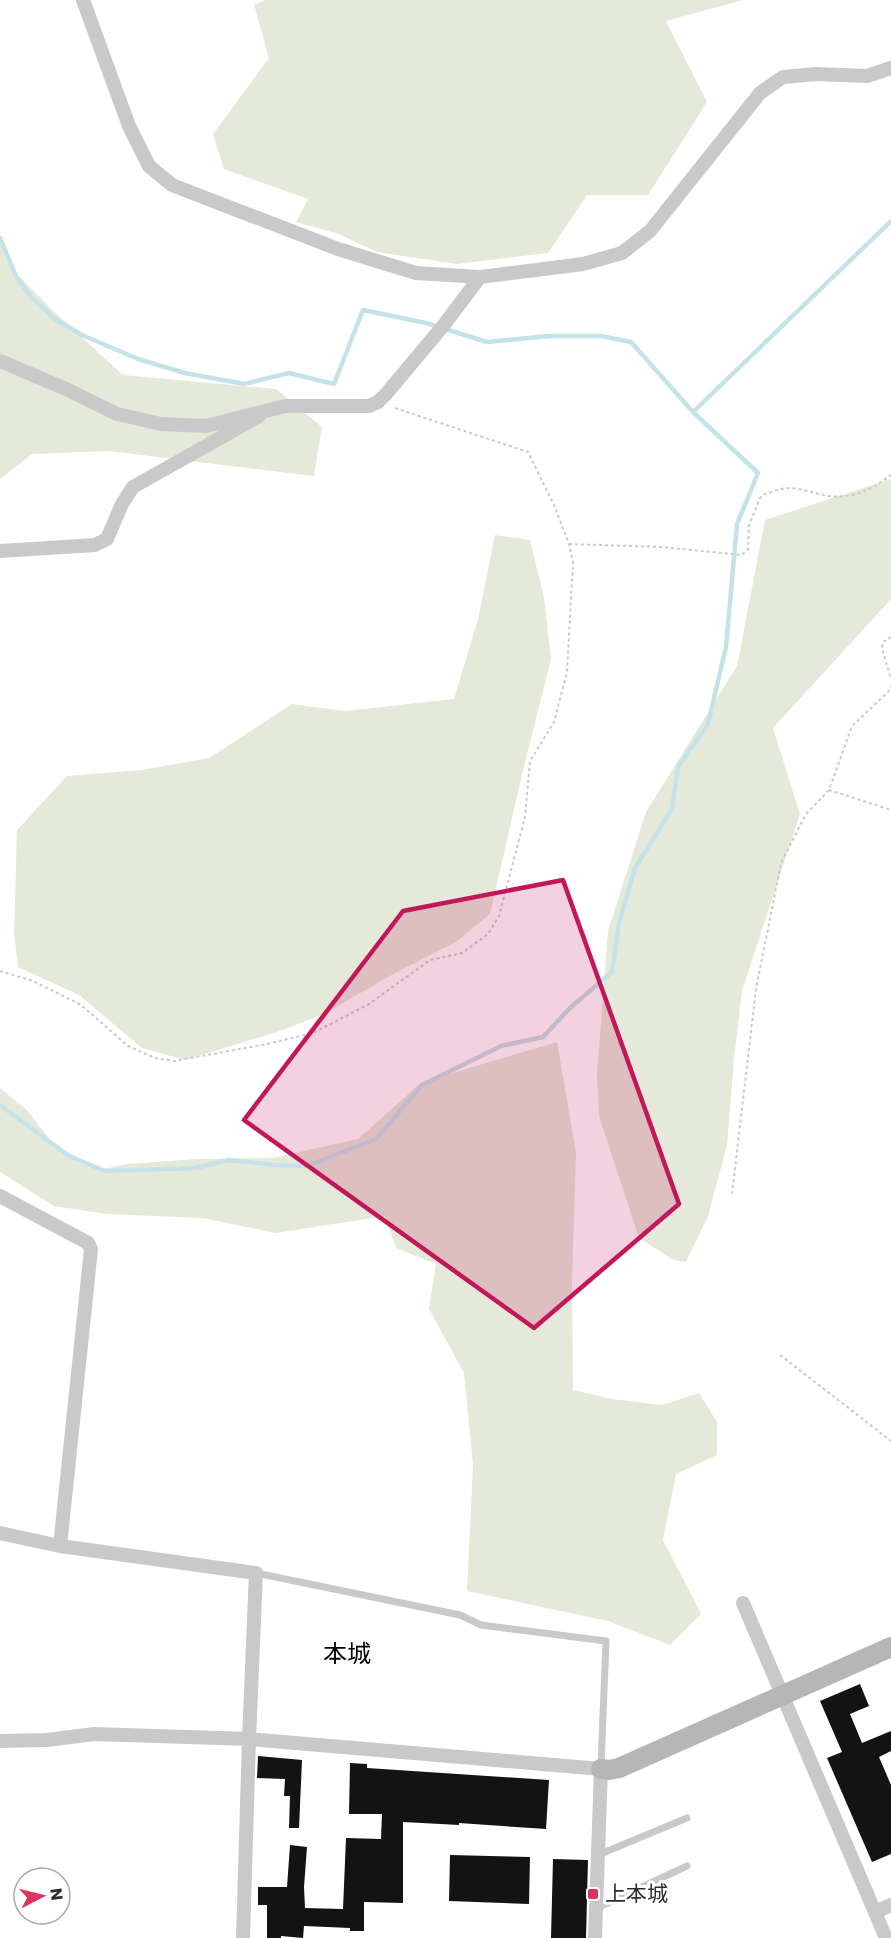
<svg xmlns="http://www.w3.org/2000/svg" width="891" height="1938" font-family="Poppins,'Noto Sans JP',sans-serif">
<rect width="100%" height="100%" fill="#fff"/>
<path fill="#e5e9d9" d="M266,0h477l-77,21 41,81 -59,93h-61l-39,58 -91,11 -80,-12 -38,-18 -43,-12 12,-23 -84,-30 -11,-35 56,-76 -15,-53z
M0,236l17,38 35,36 71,65 153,14 46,38 -8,49 -205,-25 -77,3 -32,25z
M891,479v120l-118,129 27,86 -58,177 -8,68 -7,86 -19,71 -22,46 -13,-2 -34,-22 -40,-122 -2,-41 11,-144 38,-119 91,-146 28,-146z
M495,535l35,5 14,58 7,61 -26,103 -35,152 -34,28 -61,31 -71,41 -44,17 -95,29 -43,-12 -63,-53 -61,-28 -4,-33 3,-104 50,-54 75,-6 67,-12 83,-54 53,7 109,-12 24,-80z
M557,1042l19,111 -4,127 1,110 39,9 50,6 37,-12 18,29v33l-41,19 -13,66 38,74 -31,31 -62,-24 -141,-30 6,-126 -9,-92 -35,-64 7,-45 -40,-16 -11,-32 -109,17 -73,-15 -96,-4 -53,-8 -54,-34v-84l27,22 27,35 44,25 29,-6 70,-5 76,-1 85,-19 64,-57z"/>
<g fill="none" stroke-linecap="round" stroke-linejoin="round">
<path stroke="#c5e2e9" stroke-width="4.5" d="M0,238l16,38 15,21 24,22 27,16 56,24 47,14 59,11 45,-11 45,11 29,-74 63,13 61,19 62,-6h52l30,6 62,70 65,61 -21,51 -11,123 -18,77 -30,43 -6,42 -37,59 -16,55 -7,49 -42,36 -27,29 -42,9 -79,39 -46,54 -69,27 -33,-1 -45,-5 -34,8 -90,3 -36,-15 -69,-51
M693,412l198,-191"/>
</g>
<path fill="#131313" d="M860,1684l9,22 -19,8 12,29 29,-12v20l-12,6 12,28v69l-19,8 -45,-104 15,-6 -22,-51z
M258,1756l44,4 -3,68h-10l1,-32h-6l1,-17 -28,-1z
M350,1763l17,1v4l182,12 -3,49 -87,-6v2l-56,-3v81l-39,-1v29h-14v-3l-46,-2 -1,12 -22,-2v2h-14v-33h-9v-18h29l3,-42 17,2 -3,40 1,21 38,1 3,-71 35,1 1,-25h-33z
M450,1855l80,2 -1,47 -80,-3z
M553,1859l35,1 -2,78h-35z"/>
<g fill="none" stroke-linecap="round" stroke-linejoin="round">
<path stroke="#c9c9c9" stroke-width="2" stroke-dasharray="3 3" stroke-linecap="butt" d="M569,544l93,3 80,8 6,-6 1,-24 11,-27 3,-3c8,-3 18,-7 27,-7 18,1 36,11 55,8 17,-1 32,-11 46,-21
M891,637l-8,5 -1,6 9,31
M829,790l62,20
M0,971l33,10 48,24 47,41 27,12 19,3 93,-17 46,-11 56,-29 61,-44 32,-7 26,-19 11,-18 26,-99 5,-56 24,-39 13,-50 6,-110 -4,-18 -15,-39 -26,-53 -136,-45
M732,1194l24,-205 25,-126 25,-49 23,-24 23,-64 36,-34 3,-6
M780,1355l111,86"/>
<path stroke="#c9c9c9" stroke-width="7" d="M256,1573l204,42 21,10 125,16 -5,125
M598,1855l89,-37
M597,1908l90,-42"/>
<path stroke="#c9c9c9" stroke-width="14" d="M83,0l46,126 20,40 23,19 166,64 78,24 64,4 103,-13 39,-11 28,-22 110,-138 23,-16 33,-3 51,2 24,-8
M0,361l66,28 51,25 44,10 45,2 79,-20h84l9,-4 8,-8 57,-68 37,-49
M0,551l95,-6 12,-6 15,-35 11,-17 126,-71
M0,1196l88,47 3,6 -31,297
M0,1533l60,13 196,27 -7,166 -6,199
M743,1603l143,335
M0,1741l47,-1 47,-6 155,5 352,30 -6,169
M875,1912l16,-7"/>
<path stroke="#b6b6b6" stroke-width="20" d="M601,1769l8,1 10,-2 272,-121"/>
</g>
<path fill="#c2185b" fill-opacity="0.2" stroke="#c2185b" stroke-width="4.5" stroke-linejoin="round" d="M563,880l116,324 -145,124 -290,-208 159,-209z"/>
<rect fill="#df325e" stroke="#fff" stroke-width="2" x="587" y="1888" width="12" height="12" rx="3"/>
<g text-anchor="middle" stroke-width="6" stroke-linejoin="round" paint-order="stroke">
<g font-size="21" fill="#2c2c2c" stroke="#fff" text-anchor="start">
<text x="605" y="1901">上本城</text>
</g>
<g font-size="24" fill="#000" stroke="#fff">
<text x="347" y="1662">本城</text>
</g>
</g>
<g transform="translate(42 1896) rotate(83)"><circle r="28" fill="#ffffff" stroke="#ababab" stroke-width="1.5"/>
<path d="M0-4.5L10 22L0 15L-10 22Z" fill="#df325e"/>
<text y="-9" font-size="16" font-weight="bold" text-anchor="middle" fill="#2c2c2c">N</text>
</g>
</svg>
